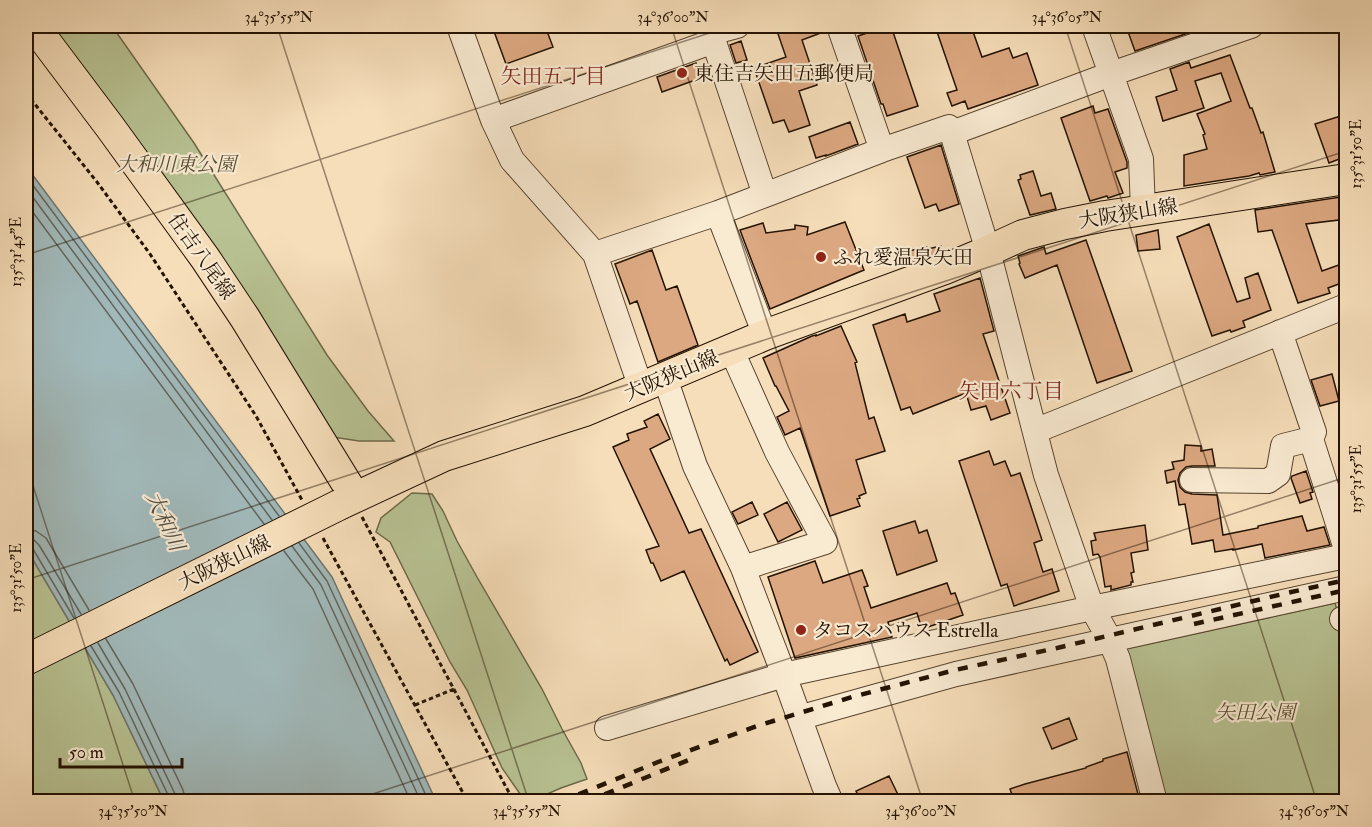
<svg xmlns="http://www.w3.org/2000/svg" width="1372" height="827" font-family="'IM FELL Double Pica','Noto Serif JP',serif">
<rect width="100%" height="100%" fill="#f6deba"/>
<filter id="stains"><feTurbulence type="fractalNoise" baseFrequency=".00333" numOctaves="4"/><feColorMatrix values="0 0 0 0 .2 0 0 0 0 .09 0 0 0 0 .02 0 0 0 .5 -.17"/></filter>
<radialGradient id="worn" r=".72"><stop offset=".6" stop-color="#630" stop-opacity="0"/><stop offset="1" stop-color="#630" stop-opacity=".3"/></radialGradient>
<path fill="#b8c293" stroke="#6e6a4a" stroke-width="1.5" d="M44,26h68l82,117 133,212 41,56 26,30h-35l-26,-4z
M412,493l20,1 11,17 14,30 20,36 65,112 20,40 19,34 6,16 -26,9 -30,13h-6l-23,-33 -35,-78 -17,-28 -60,-120 -14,-10 5,-14z
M26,548l87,147 48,100 -15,6h-120z
M1335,603l11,38v160h-185l-41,-151z"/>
<path fill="#a1b9ba" stroke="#6f7670" stroke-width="1.5" d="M26,166l306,411 104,224h-272l-51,-106 -87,-147z"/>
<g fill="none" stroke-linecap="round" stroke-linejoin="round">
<path stroke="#62665e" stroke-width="1.5" d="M26,176l253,340
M26,188l246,332
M26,203l238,321
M26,529l10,2 10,7 43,72
M26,538l7,1 6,6 42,69
M299,543l28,38 102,221
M26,546h4l3,3 41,69
M292,546l29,39 100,217
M284,551l29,38 98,213
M106,639l27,45 50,106 3,12
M98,643l27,46 50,105 2,8
M91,646l28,46 50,105v5"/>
</g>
<path fill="#dca881" stroke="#231201" stroke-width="1.5" d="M492,26h53l8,21 -47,17z
M794,26h31l1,5 -24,9 15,45 -18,6 11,34 -21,7 -5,-12 -11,3 -19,-55 32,-11 -9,-26z
M874,26h17l27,80 -31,10 -4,-12h-2l-23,-68 18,-6z
M935,26h36l11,31 27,-9 4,10 14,-5 11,32 -70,24 -3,-8 -13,5 -5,-13 10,-3z
M1126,26h83l-74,25z
M741,41l6,19 -11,3 -6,-18z
M1230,55l20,53h2l9,25 2,-1 12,40 -15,3 -1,-2 -10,3 -65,10v-31l23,-6 -4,-14 2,-1 -8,-20 34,-13 -10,-28 -26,8 9,27 -41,13 -7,-24 21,-7 -7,-21 19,-7 2,6z
M696,63l5,15 -39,14 -5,-15z
M1093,106l2,7 13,-4 19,53v6l-12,4 8,21 -15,5 -1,-2 -17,5 -29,-83z
M1347,114v42l-18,7 -14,-39z
M850,122l8,22 -32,12v-1l-10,3 -7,-21z
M941,145l18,59 -20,7 -3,-7 -11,4 -18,-51z
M1033,171l8,25 10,-3 5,16 -26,6 -12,-35 3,-1 -1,-4z
M1347,196v23l-41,5 16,47 25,-9v19l-19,7 2,5 -32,10 -26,-73 -14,2 -3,-22z
M845,222l19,48 -94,39 -30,-79 23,-7 3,10 29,-4v-4l13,2 -1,8z
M1209,224l28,78 13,-4 -5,-20 13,-5 13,37 -28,11 2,6 -14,5 -1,-2 -18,6 -35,-99z
M1158,230l2,19 -22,2 -2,-16z
M1086,240l46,131 -35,12 -40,-118 -32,13 -6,-14 1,-1 -2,-7 26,-9 2,7z
M941,246l1,6 -36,13 -3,-13 24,-5 1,2z
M652,250l14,40 11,-4 21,59 -40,17 -21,-61 -7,3 -15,-40z
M980,278l14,53 -11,3 27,79 -19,7 -5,-14 -15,4 -5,-17 -53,21 -3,-7 -9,3 -28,-85 32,-11 2,8 33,-11 -6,-17z
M841,326l16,36 -2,1 14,56 5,-2 11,34 -29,9 10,33 -7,3 1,2 -3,1 3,7 -30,10 -30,-88 -15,7 -8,-18 12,-6 -13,-25h-1l-12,-28 49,-22 4,-1v1z
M1332,374l7,27 -19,5 -9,-26z
M658,414l12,25 -20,10 39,84 12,-4 57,123 -28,13 -3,-6 -2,2 -41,-90 -23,10 -8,-18h-2l-5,-13 13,-4 -46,-99 16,-7 -2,-6 20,-7 -3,-6z
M1185,445l16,1v5l11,-2 3,17h-23l-6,1 -6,6 -2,7 2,7 5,5 7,2 25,1 6,40 35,-7v-2l44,-10 5,15 17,-4 6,18 -65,13 -3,-14 -29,6v-1l-18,3 -2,-12 -21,4 -7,-40 -6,1 -4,-24 -8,2 -2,-12 9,-2 -2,-7 12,-2z
M989,451l5,14 11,-4 6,15 9,-3 22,67 -8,3 9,29 9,-3 7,22 -45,15 -7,-22 -6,2 -42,-125z
M1306,471l7,21 -3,1 2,6 -12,4 -9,-25 1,-2z
M752,502l6,13 -20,9 -6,-12z
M787,502l15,28 -24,12 -14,-28z
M915,521l4,12 8,-3 10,31 -40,14 -14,-44z
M1145,525l3,25 -17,3 3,19 -3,1 2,9h-2v3l-20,5v-4l-6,1 -5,-30 -2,-3 -5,1 -2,-14 5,-1 -2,-7z
M815,561l8,22 39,-13 6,16 -4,1 7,21 76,-25 4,11 4,-1 8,22 -41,14 -5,-16 -29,9 4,15 -97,21 -27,-81z
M1069,718l8,21 -25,10 -9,-21z
M1127,752l12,46 -11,3h-114l-4,-12 15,-5 61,-16v-1l17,-6v-2z
M889,776l12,25h-40l-5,-10z"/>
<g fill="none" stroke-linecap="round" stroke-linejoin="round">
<g stroke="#58452f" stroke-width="26">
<path id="minor" d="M459,26l34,94 19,40 83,94 123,-41 47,-18 -54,-162 26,-7
M839,26l43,124
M1094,26l17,48 140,-48
M493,120l221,-79
M952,133l36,118 58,224 46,133 18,32 8,19 37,143
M765,195l117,-45 67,-23 3,6 159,-59 30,85 2,51
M718,213l47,122
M595,254l46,134
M1280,332l34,100 -3,7 35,110
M731,349l46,103 48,90 -82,26
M665,378l30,88 48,102 41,107 40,111 7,16
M1035,431l311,-125
M1192,480l76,1 10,-7 5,-28 28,-7
M1342,619l4,-2
M809,715l147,-41 390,-86
M607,728l177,-53 308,-67 254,-52"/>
</g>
<g stroke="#231201" stroke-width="32">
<path id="major" d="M34,26l76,101 95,131 40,60 110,179
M341,504l103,-48 141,-45 180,-76 180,-66 43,-18 35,-16 42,-11 40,-8 241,-37"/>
</g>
<path stroke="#231201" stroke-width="3" stroke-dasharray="4.5 3" stroke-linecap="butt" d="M26,93l71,89 53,72 106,162 46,84
M362,517l152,285
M323,538l145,264
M415,705l39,-16"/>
<use href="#minor" stroke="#f9ead2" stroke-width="24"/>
<use href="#major" stroke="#f6deba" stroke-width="30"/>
<path stroke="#231201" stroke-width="4.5" stroke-dasharray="10 10" stroke-linecap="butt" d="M1194,624l152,-34
M560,802l98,-40 99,-36 95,-29 103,-27 102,-22 230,-55 59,-13
M586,802l105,-43"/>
<g stroke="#231201" stroke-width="32" stroke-linecap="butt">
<path id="major-bridge" d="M26,660l315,-156"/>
</g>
<use href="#major-bridge" stroke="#f6deba" stroke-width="30"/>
</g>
<path fill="none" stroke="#231201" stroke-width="1.5" stroke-opacity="0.45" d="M277,26l252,776M671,26l252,776M1065,26l252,776M26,255l705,-229M26,464l109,338M26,580l1320,-429M348,802l998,-325"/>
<g fill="#8f2418" stroke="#f9ead2" stroke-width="2">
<circle cx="682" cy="73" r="6"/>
<circle cx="821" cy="257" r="6"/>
<circle cx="801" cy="630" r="6"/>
</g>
<g text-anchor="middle" stroke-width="4.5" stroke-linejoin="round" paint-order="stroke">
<g font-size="20" fill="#231201" stroke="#f9ead2" text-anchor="start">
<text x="694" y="80">東住吉矢田五郵便局</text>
<text x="833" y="264">ふれ愛温泉矢田</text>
<text x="813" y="637">タコスハウス Estrella</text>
</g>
<g font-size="20" font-style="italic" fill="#575034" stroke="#f9ead2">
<text x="176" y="171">大和川東公園</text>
<text x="1255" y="719">矢田公園</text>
</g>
<g font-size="20" fill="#231201" stroke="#f9ead2">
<text transform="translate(1128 213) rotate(-9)" y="7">大阪狭山線</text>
<text transform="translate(202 256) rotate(55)" y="7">住吉八尾線</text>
<text transform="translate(671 375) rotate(-23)" y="7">大阪狭山線</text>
<text transform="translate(224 562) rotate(-26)" y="7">大阪狭山線</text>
</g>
<g font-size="21" fill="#7a1f14" stroke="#f9ead2">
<text x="553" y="83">矢田五丁目</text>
<text x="1011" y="398">矢田六丁目</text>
</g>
<g font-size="21" font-style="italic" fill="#4f4c42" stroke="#f9ead2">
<text transform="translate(165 521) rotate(65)" y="7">大和川</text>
</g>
</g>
<rect width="1372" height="827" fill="none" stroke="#f6deba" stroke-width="66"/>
<path d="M60 758v9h122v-9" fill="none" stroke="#231201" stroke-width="3"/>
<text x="69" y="758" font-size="18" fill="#231201" stroke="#f9ead2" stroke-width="4.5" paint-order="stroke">50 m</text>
<rect x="33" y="33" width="1306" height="761" fill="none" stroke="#231201" stroke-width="2"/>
<g font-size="15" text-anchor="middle" fill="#231201">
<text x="279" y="22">34°35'55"N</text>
<text x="673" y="22">34°36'00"N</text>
<text x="1067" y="22">34°36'05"N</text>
<text transform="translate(1356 154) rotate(-90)" y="5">135°31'50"E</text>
<text transform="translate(16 252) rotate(-90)" y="5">135°31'45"E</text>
<text transform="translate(1356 479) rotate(-90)" y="5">135°31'55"E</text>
<text transform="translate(16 578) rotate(-90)" y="5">135°31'50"E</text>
<text x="133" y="816">34°35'50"N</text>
<text x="527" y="816">34°35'55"N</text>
<text x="921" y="816">34°36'00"N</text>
<text x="1314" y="816">34°36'05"N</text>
</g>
<rect width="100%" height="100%" filter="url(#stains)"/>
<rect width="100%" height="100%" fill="url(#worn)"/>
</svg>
